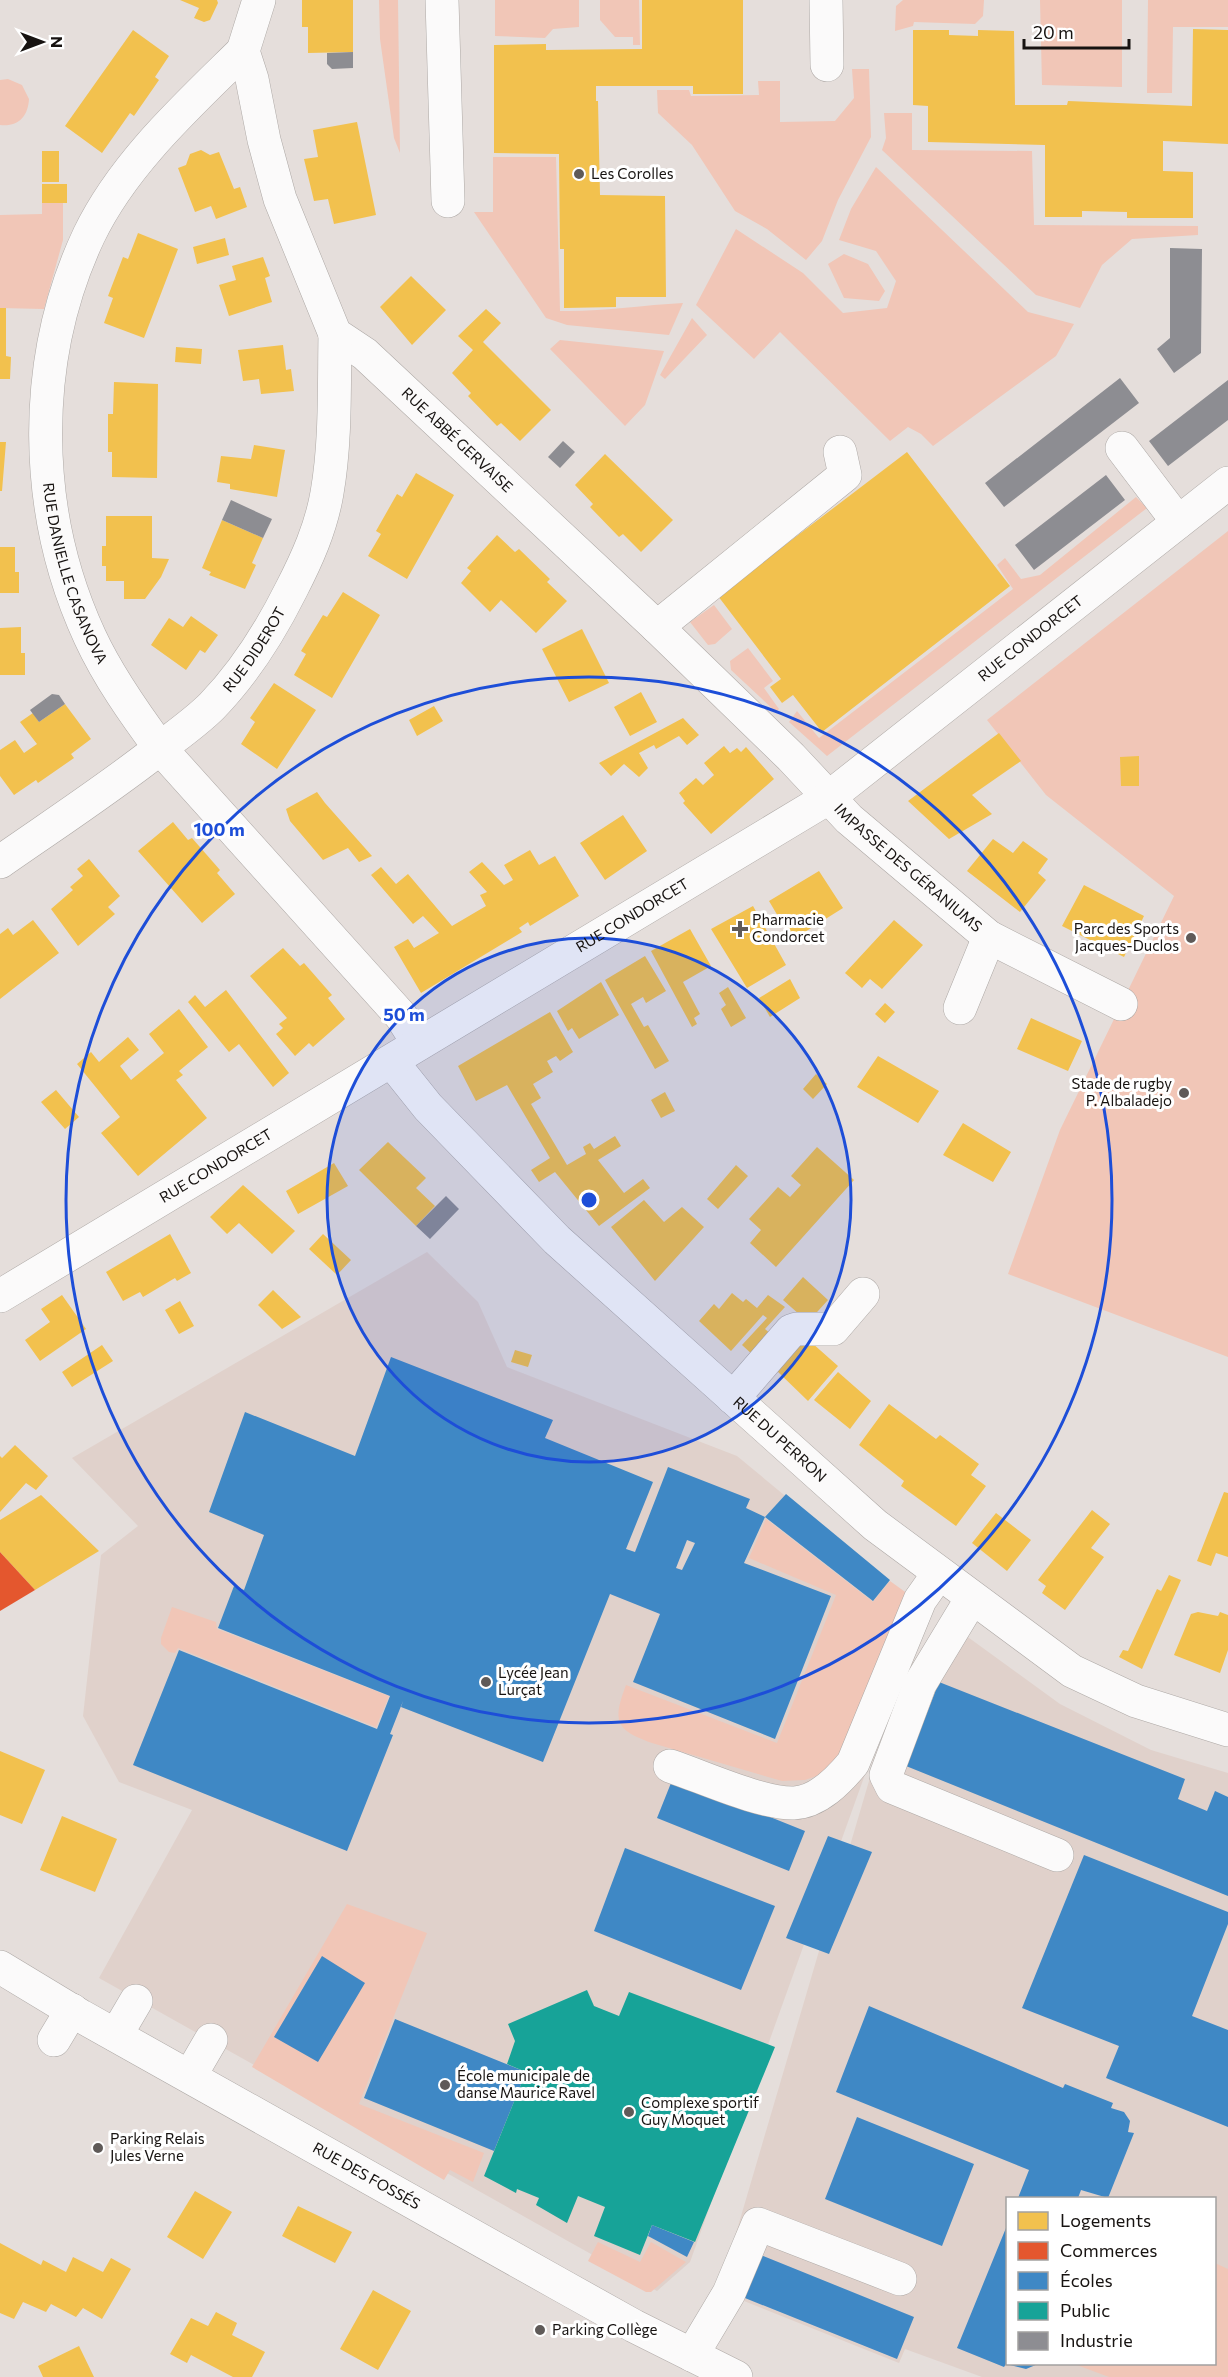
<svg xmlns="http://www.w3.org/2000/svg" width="1228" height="2377" font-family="Commissioner,sans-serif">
<rect width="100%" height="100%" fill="#e5dedb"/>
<path fill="#e0d1cb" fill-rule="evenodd" d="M427,1252l51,50 29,65 230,89 192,159 -57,140 -182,507 -33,29 -558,-313 93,-168 -73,-28 -36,-66 18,-161 37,-29 -66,-68z
M943,1619l117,85 91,46 77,23v604h-246l-77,-28 -6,14 -180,-72 155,-527zM1008,2198h206v166h-206z"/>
<path fill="#f1c6b7" d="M379,0h19l2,153 -6,-15 -14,-99z
M495,0h84v27l-26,2 -8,9 -50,-2z
M600,0h39l1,45h-7v-8h-18l-15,-17z
M903,0h81l-1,16 -8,8 -61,-2 -1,4 -18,5 1,-25z
M1040,0h82v87l-80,-2z
M1148,0h80v27h-55l-1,66h-25z
M852,69h17l2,68 -33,63 -16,41 -16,19 -39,-31 -32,-18 -43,-66 -34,-32 -1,-23h32l2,6 68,-1 -1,-14h22v41l55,-1 19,-23z
M8,79l14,6 7,14c-1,18 -11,28 -29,26v-45z
M884,113h28v37l120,1 2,74 164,1v9l-66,4 -30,26 -22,43 -44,-13 -154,-145 4,-12z
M493,157h63l4,154c42,1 81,-6 123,-8l-14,32 -102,-10 -21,-7 -72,-106h19z
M876,167l152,145 46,12 -18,32 -123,90 -12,-12 -13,-7 -18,14 -110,-109 -26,27 -58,-54 40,-76 67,44 40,40 44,-5 9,-27 -20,-30 -37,-11 12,-31z
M42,203h21v37l-19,69 -44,-1v-93l42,-1z
M844,254l24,10 17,27 -6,10 -35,-3 -16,-34z
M692,318l15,17 -42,44 -5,-4z
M560,340l104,11 -19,54 -20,21 -75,-77z
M1136,497l11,11 -320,248 -38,-34 8,-11 22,27 194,-149 -16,-24 8,-7 16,21 19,-4z
M1228,531v826l-220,-83 52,-144 114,-234 -128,-101 -59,-75z
M714,605l18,24 -17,15 -7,1 -18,-23z
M748,648l25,33 -9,7 15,21 -3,3 -45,-42 -1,-9z
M766,1519l107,83 17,-21 18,13 -62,160 -24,20 -17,6 -23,1 -130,-38c-38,-13 -39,-23 -26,-58l151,58 59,-148 -87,-37z
M172,1607l44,15 1,7 172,67 -13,31 -198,-79 -3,5 -6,-1 -8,-8v-6z
M347,1904l80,29 -68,171 125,49 -11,29 -23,-12 -6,10 -192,-113z
M598,2242l42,20 11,-20 35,20 -35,30h-5l-58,-31z
M1215,2263l13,6v108h-119l-35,-13h140z"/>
<path fill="#f2c14e" d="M180,0h37l1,3 -8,17 -6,2 -10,-4 5,-10z
M302,0h51v52l-45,1v-26h-6z
M642,0h101v94h-50v-8h-97v15h2l2,94 65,1 1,101h-50v10l-52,1v-59h-4l-1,-95 -65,-1v-108l52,-1v6l96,-1z
M1193,29l35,1v114l-65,-3v30l30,1v46h-66v-6l-45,-1v6h-37v-72l-117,-3v-36l-15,-1v-75h36v5l29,1v-6l36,1 1,74h52l1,-4 124,5z
M133,30l36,26 -14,21 4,3 -25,36 -4,-3 -28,40 -37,-27z
M357,122l19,93 -42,9 -6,-25 -14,2 -10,-42 14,-2 -5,-27z
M201,150l9,5 9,-3 15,37 6,-2 7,20 -31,12 -5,-13 -16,6 -17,-44 8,-3 4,-11z
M42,151h17v31h-17z
M42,184h25v19h-25z
M138,233l40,16 -34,89 -40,-15 9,-25 -5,-2 15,-39 5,2z
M225,238l4,17 -32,9 -4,-17z
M263,257l7,19 -5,2 7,24 -43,14 -10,-31 17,-5 -4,-14z
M411,276l35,34 -34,35 -32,-38z
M0,308h6v48l5,1 -1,22h-10z
M486,309l15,14 -18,19 68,68 -31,31 -19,-18 -4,3 -29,-30 3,-3 -19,-20 21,-23 -15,-14z
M283,345l3,25 5,-1 3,22 -33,3 -2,-15 -16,2 -5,-31z
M176,347l26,2 -1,15 -26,-2z
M114,382l44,2 -1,94 -45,-1v-25h-4v-38h5z
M0,442h6l-4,49h-2z
M254,445l31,5 -8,47 -47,-8v-5l-13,-2 4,-26 30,3z
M907,452l103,134 -188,146 -29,-37 -11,8 -12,-16 11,-8 -63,-83z
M605,454l68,66 -32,32 -18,-18 -4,3 -29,-30 3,-3 -18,-19z
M416,473l38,22 -47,84 -39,-23 13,-22 -5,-3 21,-37 5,3z
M106,516h46v42l17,1 -8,18 -16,22h-21v-18h-18v-15h-4v-20h4z
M222,520l41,18 -11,25 4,2 -11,24 -36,-14 2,-3 -9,-4z
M497,535l18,17 4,-3 31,30 -3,3 20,19 -31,32 -35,-33 -11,12 -29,-29 10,-12 -4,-3z
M0,547h15v25h4v21h-19z
M343,592l37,23 -48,83 -38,-23 12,-21 -5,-3 22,-36 4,2z
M191,616l27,19 -13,18 -5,-3 -14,20 -35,-25 18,-27 14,9z
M21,627v26h4v22h-25v-47z
M582,629l27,54 -40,19 -27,-53z
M274,683l42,27 -39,59 -36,-25 14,-22 -5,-4z
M641,692l16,30 -27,14 -16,-29z
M65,704l26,35 -20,15 3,4 -36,25 -2,-3 -22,15 -14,-19v-26l15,-10 9,13 13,-9 -17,-22 13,-9 6,9z
M434,706l9,15 -26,15 -8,-16z
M683,718l16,17 -12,10 -8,-9 -23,13 -2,-4 -15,8 9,15 -9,9 -15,-13 -13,12 -12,-13z
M999,733l22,28 -49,34 20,19 -43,25 -41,-38z
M724,746l6,7 7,-5 4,4 5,-5 28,32 -63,55 -28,-31 2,-2 -6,-8 17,-15 7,7 11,-10 -10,-12z
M1139,756v30h-18l-1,-29z
M317,792l8,11 47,53 -13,6 -11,-14 -25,12 -33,-39 -4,-12z
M623,815l24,36 -42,29 -25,-37z
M173,822l15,18 4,-2 28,32 -3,3 18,21 -33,29 -64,-72z
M993,839l20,14 10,-12 25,18 -10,14 8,7 -26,32 -53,-41z
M530,850l9,15 16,-9 24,40 -49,30 -2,-4 -9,6 3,4 -101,61 -27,-46 14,-8 6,9 25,-15 -16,-17 -10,8 -42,-49 10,-8 15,17 12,-10 44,52 34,-20 -6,-11 7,-3 -18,-20 13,-10 22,23 9,-5 -9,-15z
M89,859l31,37 -12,11 7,7 -37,32 -27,-37 22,-19 -3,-3 13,-11 -6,-7z
M819,871l24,37 -51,32 -23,-39z
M1084,885l60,31 -20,41 -62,-31z
M753,906l33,59 -39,23 -36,-59z
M33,920l26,33 -59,46v-65l8,-6 5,7z
M894,920l29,25 -41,44 -12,-10 -8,9 -17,-15z
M690,929l21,37 -28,16 17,32 -6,4 3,6 -5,3 -41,-76z
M283,948l17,18 4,-3 28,32 -4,3 17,21 -32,28 -4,-4 -14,13 -19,-22 7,-6 -4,-4 8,-6 -37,-42z
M645,956l21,35 -20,12 -3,-6 -12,7 13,23 4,-2 21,36 -14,8 -50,-89z
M790,979l10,19 -30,19 -11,-19z
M601,982l18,33 -40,24 -7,-11 -4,3 -11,-20z
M728,987l18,31 -15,9 -10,-18 5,-4 -7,-12z
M226,990l63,83 -16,14 -34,-43 -10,8 -41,-50 7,-7 10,12z
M885,1003l10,9 -10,11 -10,-9z
M179,1009l29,38 -29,24 4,4 -7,5 31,38 -69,58 -37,-43 19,-16 -43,-53 14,-12 8,10 29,-25 11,13 -19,16 11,14 33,-27 -15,-19z
M550,1012l23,40 -13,9 -4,-5 -9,5 6,11 -20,12 8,14 -10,6 36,61 19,-11 -3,-7 7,-4 4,6 21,-13 6,10 -23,14 26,33 19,-14 7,9 -51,38 -44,-54 -16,10 -8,-12 19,-12 -43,-73 -31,16 -18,-35z
M1031,1018l51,23 -14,30 -51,-22z
M878,1056l61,35 -21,32 -61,-36z
M816,1074l11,10 -14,15 -10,-10z
M56,1090l23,27 -14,12 -24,-27z
M665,1092l10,19 -14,7 -10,-18z
M963,1123l48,29 -18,30 -50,-27z
M388,1142l38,36 -10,10 19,18 -19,20 -57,-56z
M817,1147l37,33 -78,87 -26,-24 11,-13 -12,-11 29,-32 12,10 11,-12 -10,-9z
M334,1163l14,23 -50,28 -12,-23z
M736,1165l12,11 -30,33 -11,-10z
M243,1185l52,46 -23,23 -33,-31 -12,11 -17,-17z
M644,1200l20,22 18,-15 22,20 -49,54 -44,-54z
M170,1234l21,39 -14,8 -2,-3 -32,19 -3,-5 -17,9 -17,-29z
M323,1234l28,26 -14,15 -28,-26z
M803,1277l25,23 -20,22 -25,-22z
M273,1290l28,27 -19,12 -24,-24z
M732,1293l11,9 3,-3 11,9 11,-13 17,12 -20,22 8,7 -19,20 -12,-11 25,-27 -4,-3 -32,36 -32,-30 15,-17 5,5z
M62,1295l24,34 -46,32 -15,-21 25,-18 -9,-13z
M180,1301l14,25 -15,8 -14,-24z
M803,1335l35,31 -30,35 -33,-32z
M102,1345l11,16 -41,26 -10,-15z
M515,1350l17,5 -4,12 -17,-5z
M838,1372l33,29 -21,28 -36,-29z
M889,1404l47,35 4,-4 39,29 -8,11 15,11 -30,40 -55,-40 3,-5 -45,-36z
M15,1445l33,31 -12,14 -10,-7 -26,29v-56l2,2z
M1224,1492l4,1v64l-12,-4 -5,13 -14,-5z
M41,1495l58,56 -64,39 -35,-38v-32z
M1092,1510l18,14 -19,24 13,9 -39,53 -23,-17 4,-7 -8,-6z
M996,1513l35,27 -24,31 -35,-28z
M1169,1575l12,5 -39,89 -23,-12 4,-7 5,1 29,-62 4,2z
M1198,1612l20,4 2,-4 8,3v35l-8,23 -46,-18 17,-41z
M0,1751l45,19 -23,54 -22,-9z
M62,1816l55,23 -22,53 -55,-22z
M195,2191l37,21 -29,47 -36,-22z
M298,2206l54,26 -17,31 -53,-27z
M0,2243l41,22 2,-5 23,12 7,-15 30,15 8,-14 20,11 -29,50 -19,-11 -7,9 -25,-13 -5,8 -23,-10 -9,17 -14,-6z
M373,2290l38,21 -33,59 -38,-21z
M216,2312l21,11 -5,12 33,17 -13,25h-19l-42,-22 -4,8 -17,-9 21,-36 17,8z
M79,2346l15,31h-51l-5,-11z"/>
<path fill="#e4572e" d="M0,1552l35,38 -35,21z"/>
<path fill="#3f88c5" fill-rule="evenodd" d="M391,1357l162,63 -8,18 108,44 -27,67 9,3 33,-85 82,32 -4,9 19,9 -21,46 87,33 -56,143 -142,-57 27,-68 -50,-20 -67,168 -142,-55 2,-6 -13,33 3,1 -46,116 -214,-86 46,-115 198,79 13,-33 -172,-68 16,-42 10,4 20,-55 -55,-23 36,-100 110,44zM687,1540l8,3 -13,27 -6,-2z
M786,1494l104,86 -17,21 -108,-84z
M939,1682l246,97 -7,20 29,12 8,-20 13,6v99l-322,-130z
M673,1778l132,53 -16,40 -132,-53z
M828,1836l44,16 -43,102 -43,-16z
M625,1848l150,58 -34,84 -147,-59z
M1084,1855l144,57v12l-36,92 36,14v97l-122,-49 13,-32 -97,-38z
M322,1956l43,27 -47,79 -44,-25z
M869,2006l194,82 2,-4 48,19 -2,5 13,4 6,9 -2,11 6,1 -26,65 -27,-8 -3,8h-60l11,-28 -193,-78z
M395,2019l131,53 -32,79 -130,-53z
M857,2117l117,47 -32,82 -117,-47z
M1008,2223v141h30l-12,5 -20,-5 -2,3 -47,-19z
M652,2225l42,17 -7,15 -39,-21z
M756,2253l158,64 -17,42 -157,-63z"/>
<path fill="#17a398" d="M587,1990l7,16 25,10 10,-24 146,55 -80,195 -43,-17 -12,30 -46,-19 11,-29 -27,-11 -11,27 -31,-18 3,-7 -22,-9 -1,4 -32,-17 42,-104 -19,-8 8,-23 -7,-17z"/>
<path fill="#8d8d92" d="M353,52v16l-21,1 -5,-5v-11z
M1170,248l32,1 -1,104 -27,20 -17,-24 13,-11z
M1120,378l19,25 -135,104 -19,-24z
M1228,380v40l-60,46 -19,-25z
M563,441l12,11 -15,16 -12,-11z
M1106,475l19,25 -91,70 -19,-25z
M231,500l41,19 -9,19 -41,-18z
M52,694l7,1 6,9 -26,18 -9,-12z
M446,1196l13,13 -29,30 -14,-13z"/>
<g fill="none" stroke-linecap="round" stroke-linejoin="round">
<g stroke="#ada8a5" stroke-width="34">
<g id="minor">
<path id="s1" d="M259,0l-16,51 9,28 12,61 16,59 55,135 30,20 292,273 134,130 58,62 140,118 132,67"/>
<path d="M442,0l6,201"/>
<path d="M826,0l1,65"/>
<path id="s2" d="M243,51c-56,55 -120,113 -154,184 -59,125 -57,277 1,402 18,39 44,76 70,111l241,268 17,27"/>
<path d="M1122,448l56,74"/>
<path d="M657,627l188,-152 -5,-23"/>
<path id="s3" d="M0,862c53,-37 108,-73 159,-113 18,-14 37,-27 53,-43 33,-34 58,-74 79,-116 16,-31 30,-62 36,-97 9,-52 7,-106 8,-159"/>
<path d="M960,1008l29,-71"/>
<path id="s4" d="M392,1062l36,45 129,133 318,285 197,146 64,30 92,29"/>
<path id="s5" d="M0,1296l828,-498 400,-315"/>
<path d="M733,1398l58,-67 6,-2h36l30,-35"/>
<path d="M972,1598l-52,86 -34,91 6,12 165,68"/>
<path d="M670,1766c33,11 91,38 124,37 24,-1 45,-23 59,-40l67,-163 19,-27"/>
<path id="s6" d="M0,1967l81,49 476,267 77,43 102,51"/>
<path d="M116,2035l20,-34"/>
<path d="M54,2040l18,-30"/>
<path d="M190,2076l21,-36"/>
<path d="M692,2355l37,-62 29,-69 142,55"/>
</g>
</g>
<use href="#minor" stroke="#fbfafa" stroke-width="33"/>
</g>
<circle cx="589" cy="1200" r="262" fill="#1d4ed8" fill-opacity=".12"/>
<g fill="none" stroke="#1d4ed8" stroke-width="3">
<circle cx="589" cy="1200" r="262"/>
<circle cx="589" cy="1200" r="523"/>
</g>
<g fill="#5f5a58" stroke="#fff" stroke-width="2">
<circle cx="579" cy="174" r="6"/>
<path d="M737 920h6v6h6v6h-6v6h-6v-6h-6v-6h6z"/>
<circle cx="1191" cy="938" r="6"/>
<circle cx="1184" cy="1093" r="6"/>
<circle cx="486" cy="1682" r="6"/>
<circle cx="445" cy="2085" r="6"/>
<circle cx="629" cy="2112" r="6"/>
<circle cx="98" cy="2148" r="6"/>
<circle cx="540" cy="2330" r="6"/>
</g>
<g text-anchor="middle" stroke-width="6" stroke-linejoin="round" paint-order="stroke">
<g font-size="15" fill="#171311" stroke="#fff" text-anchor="start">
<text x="591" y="179">Les Corolles</text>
<text x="752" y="925">Pharmacie<tspan x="752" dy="17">Condorcet</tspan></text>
<text x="1179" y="934" text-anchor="end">Parc des Sports<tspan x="1179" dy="17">Jacques-Duclos</tspan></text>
<text x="1172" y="1089" text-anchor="end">Stade de rugby<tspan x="1172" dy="17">P. Albaladejo</tspan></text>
<text x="498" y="1678">Lycée Jean<tspan x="498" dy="17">Lurçat</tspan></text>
<text x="457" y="2081">École municipale de<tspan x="457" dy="17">danse Maurice Ravel</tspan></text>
<text x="641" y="2108">Complexe sportif<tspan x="641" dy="17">Guy Moquet</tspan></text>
<text x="110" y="2144">Parking Relais<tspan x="110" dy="17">Jules Verne</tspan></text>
<text x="552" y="2335">Parking Collège</text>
</g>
<g font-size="15" fill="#171311" stroke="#fff">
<text dy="5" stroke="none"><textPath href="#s1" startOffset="514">RUE ABBÉ GERVAISE</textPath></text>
<text dy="5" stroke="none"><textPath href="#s2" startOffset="590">RUE DANIELLE CASANOVA</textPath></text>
<text dy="5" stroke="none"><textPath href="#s5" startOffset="1224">RUE CONDORCET</textPath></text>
<text dy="5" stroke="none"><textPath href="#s3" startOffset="334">RUE DIDEROT</textPath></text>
<text dy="5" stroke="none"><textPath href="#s1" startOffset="1136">IMPASSE DES GÉRANIUMS</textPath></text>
<text dy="5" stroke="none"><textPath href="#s5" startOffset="738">RUE CONDORCET</textPath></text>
<text dy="5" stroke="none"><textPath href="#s5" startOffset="252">RUE CONDORCET</textPath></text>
<text dy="5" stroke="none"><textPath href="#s4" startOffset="542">RUE DU PERRON</textPath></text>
<text dy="5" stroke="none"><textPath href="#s6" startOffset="422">RUE DES FOSSÉS</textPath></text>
</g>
</g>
<circle cx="589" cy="1200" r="9" fill="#1d4ed8" stroke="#fff" stroke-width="3"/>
<g font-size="18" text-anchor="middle" font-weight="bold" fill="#1d4ed8" stroke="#fff" stroke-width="6" stroke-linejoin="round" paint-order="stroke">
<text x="219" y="836">100 m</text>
<text x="404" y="1021">50 m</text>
</g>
<rect x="1006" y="2197" width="210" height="168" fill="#ffffff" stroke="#a2a1a0" stroke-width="1.5"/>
<rect x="1018" y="2212" width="30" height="18" fill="#f2c14e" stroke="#a2a1a0" stroke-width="1.5"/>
<text x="1060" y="2227" font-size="18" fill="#171311">Logements</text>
<rect x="1018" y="2242" width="30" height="18" fill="#e4572e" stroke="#a2a1a0" stroke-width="1.5"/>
<text x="1060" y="2257" font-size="18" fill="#171311">Commerces</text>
<rect x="1018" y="2272" width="30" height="18" fill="#3f88c5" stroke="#a2a1a0" stroke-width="1.5"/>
<text x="1060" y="2287" font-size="18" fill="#171311">Écoles</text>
<rect x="1018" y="2302" width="30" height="18" fill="#17a398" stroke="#a2a1a0" stroke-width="1.5"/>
<text x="1060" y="2317" font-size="18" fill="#171311">Public</text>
<rect x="1018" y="2332" width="30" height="18" fill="#8d8d92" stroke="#a2a1a0" stroke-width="1.5"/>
<text x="1060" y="2347" font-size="18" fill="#171311">Industrie</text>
<g transform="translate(42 42) rotate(90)" stroke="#ffffff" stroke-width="4.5" paint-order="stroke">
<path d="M0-4.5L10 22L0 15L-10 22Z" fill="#171311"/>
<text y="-9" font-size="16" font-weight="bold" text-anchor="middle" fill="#171311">N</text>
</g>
<path d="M1024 39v9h105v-9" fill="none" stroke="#171311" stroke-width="3"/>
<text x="1033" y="39" font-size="18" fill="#171311" stroke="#ffffff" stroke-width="4.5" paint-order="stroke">20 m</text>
</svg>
